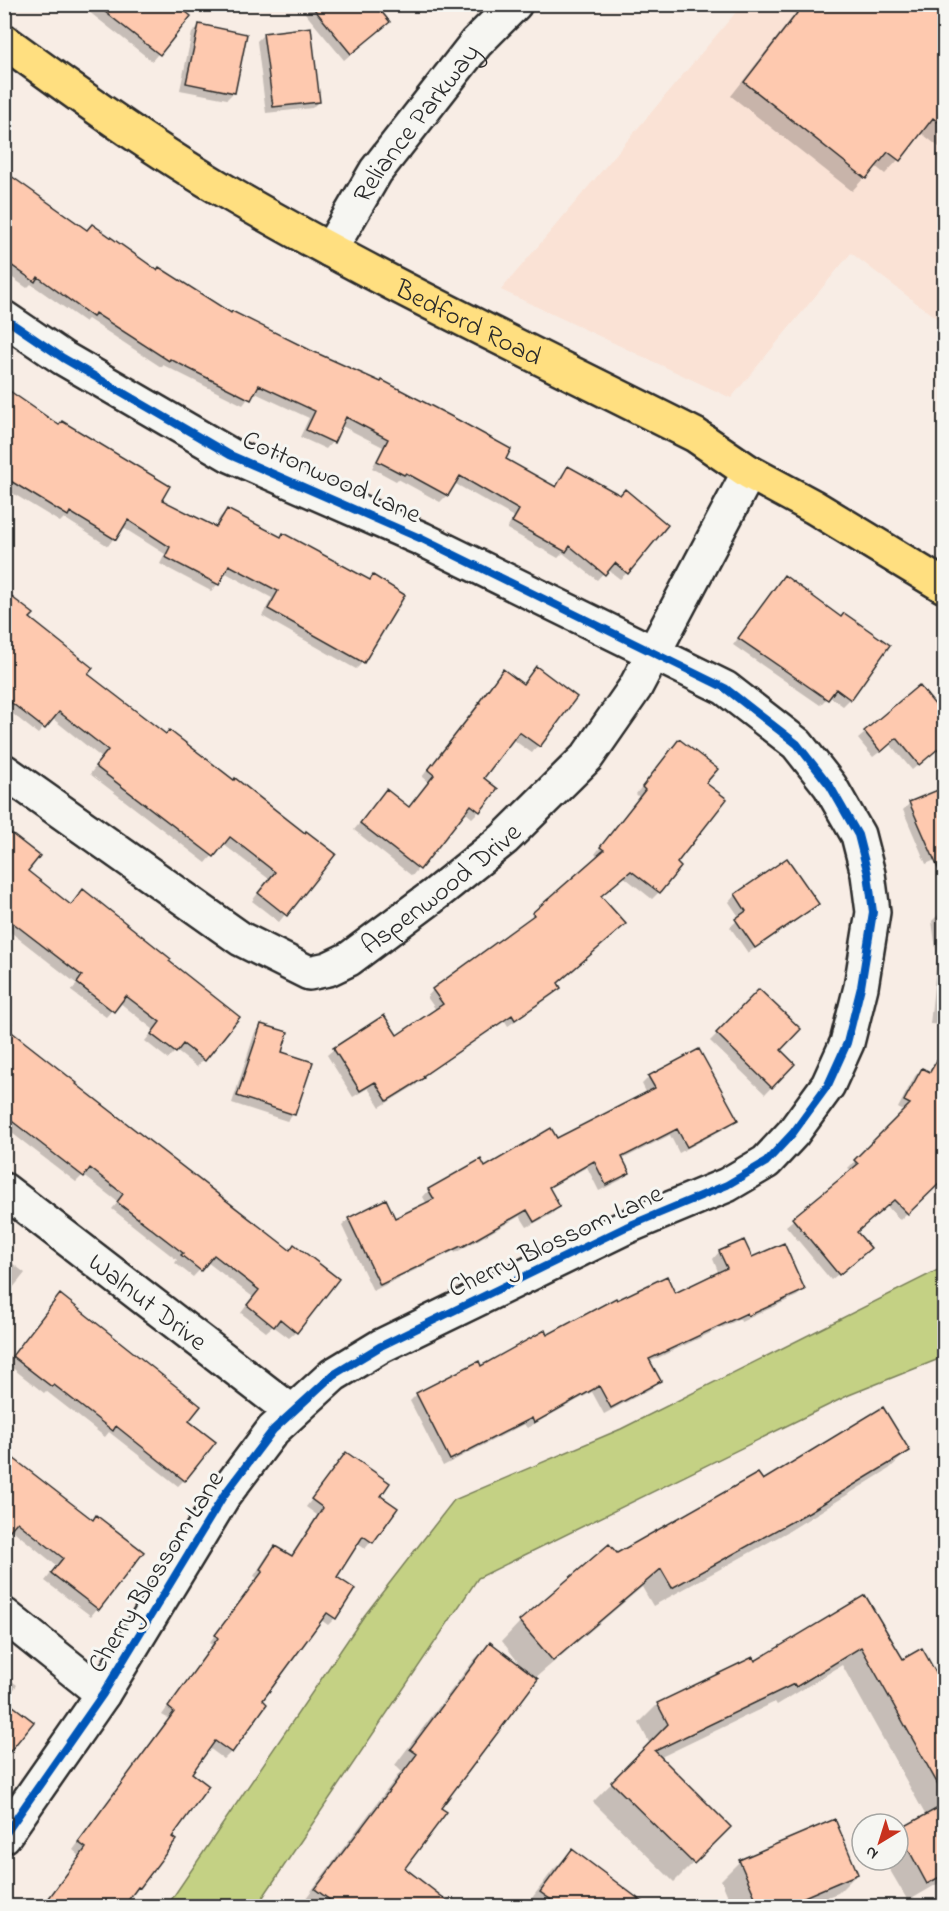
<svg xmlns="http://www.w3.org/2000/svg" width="949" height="1911" font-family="'Indie Flower',sans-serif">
<rect width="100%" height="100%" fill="#f8ede5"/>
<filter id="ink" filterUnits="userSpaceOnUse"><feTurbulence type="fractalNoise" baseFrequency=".0167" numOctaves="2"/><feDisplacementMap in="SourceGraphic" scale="12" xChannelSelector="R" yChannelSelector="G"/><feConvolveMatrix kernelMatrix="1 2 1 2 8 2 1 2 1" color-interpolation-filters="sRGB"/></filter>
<g filter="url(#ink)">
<path fill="#fae2d5" d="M742,5h202v319l-93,-71 -120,145 -230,-108z"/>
<path fill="#c4d184" stroke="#787e58" stroke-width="1.5" d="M944,1263v94l-95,38 -371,183 -221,328h-90l197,-290 90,-116 167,-71 317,-159z"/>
<path fill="#0003" d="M79,4h95l15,12 -37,45z
M314,4l67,25 -37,31 -39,-47z
M803,4h141v147l-24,-19 -22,28 -13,14 -10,-8 -23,25 -121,-95z
M199,26l35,66 -7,7 -47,-9 12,-57z
M264,34l55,67 -7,7 -46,5 -9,-72z
M4,172l83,59 143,84 274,144 50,29 8,-14 6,-6 59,105 -7,6 -13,-10 -10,11 -34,-27 -5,5 -51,-29 7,-12 -60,-34 -7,12 -7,7 -42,-23 -2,2 -24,-13 11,-21 -43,-22 -8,17 -6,7 -26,-12 9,-19 -56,-26 -10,13 -80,-40 -2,2 -73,-48 -3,3 -54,-38 -4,4 -23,-16z
M4,389l156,111 54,28 6,-11 7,-7 53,28 3,-3 80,127 -7,7 -94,-53 10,-18 -48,-26 -6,12 -7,7 -51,-27 5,-10 -43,-27 -14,19 -44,-28 -4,4 -56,-34z
M784,577l66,122 -7,7 -14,-10 -9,9 -87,-60z
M4,592l24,27 58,55 80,62 167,118 -54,68 -27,-21 17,-22 -46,-35 -17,19 -116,-89 12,-16 -50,-40 -14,16 -34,-27z
M536,668l39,29 -43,56 -20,-14 -30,39 -3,33 -7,7 -8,-7 -52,65 -58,-46 26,-32 28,11 21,-26 -7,-6 81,-106 19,14z
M918,688l26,55 -32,27 -22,-26 -17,13 -15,-18z
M673,747l31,37 -29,80 4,3 -20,25 -7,7 -29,-23 -24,20 -42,88 2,4 -6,7 -45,31 -3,-5 -83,56 -6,8 -36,22 -12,-19 -15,9 -26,-42 7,-6 62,-12 40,-27 -9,-13 6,-7 94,-69 71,-64 -3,-3 44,-57 -3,-3z
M910,803l34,53 -18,8 -23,-54z
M4,830l22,41 44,35 97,56 71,55 -41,50 -21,-16 -8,8 -23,-18 9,-11 -35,-28 -13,15 -35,-26 6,-7 -73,-57z
M787,860l30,44 -7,7 -62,42 -18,-26 10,-9 -11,-16 6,-7z
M939,914h5v111l-14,-1 7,-67 -5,-36z
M759,991l20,59 14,14 -28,30 -55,-53z
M4,1016l9,7 -6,7 282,222 7,80 -7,6 -16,-12 -7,6 -25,-19 12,-16 -46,-35 -14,15 -18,-14 2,-3 -65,-51 6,-7 -35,-27 -7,7 -72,-55z
M262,1025l18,28 14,61 -7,7 -55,-18 23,-71z
M940,1056l4,77 -46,-25 17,-32 7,-7 6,4z
M649,1077l87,42 -7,7 -50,27 -9,-18 -49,25 7,13 -7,7 -22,11 -12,-24 -39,22 10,18 -6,7 -25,13 -7,-11 -65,37 -1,-2 -81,40 -31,-65 7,-7 37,-18 9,19 32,-16 -4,-7 6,-7 127,-50 91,-46 -5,-10z
M898,1118l46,58 -44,44 -13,-14 -31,26 6,23 -31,25 -45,-54 66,-55 -4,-3z
M743,1242l8,17 53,31 -7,6 -56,26 -1,-3 -91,43 10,19 -7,7 -48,26 -12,-22 -65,36 -3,-4 -81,42 -33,-65 7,-7 63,-26 67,-31 127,-42 45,-21 -6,-15 6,-7z
M4,1257l21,16 -21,26z
M54,1303l133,118 -3,59 -6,6 -69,-54 -4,5 -59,-46 -2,2 -38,-30z
M908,1451l-19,18 -100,62 -136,75 -11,-19 -107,91 -97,130 -35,60 49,38h-152l101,-135 -6,-6 79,-105 16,-16 35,27 -23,-30 18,-19 96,-68 146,-72z
M4,1453l89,68 49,32 -51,63 -46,-35 12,-15 -47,-38z
M346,1454l33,42 17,13 -31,40 -8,-6 -22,34v41l-7,7 -7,-5 -60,81 -30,51 -7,7 -15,-11 -19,26 -20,63 -31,50 -17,19h-79l37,-50 -7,-6 96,-131 -7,-4 50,-70 -3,-2 48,-65 -3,-2 14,-22 7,-7 15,10 27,-42 -11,-8z
M864,1597l39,64 41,31v188l-36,21 -24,-41h14v-28l28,-16 -84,-151 -65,40 -2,-3 -116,56 70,69 -55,55 -81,-80 57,-58 -11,-21 19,-19 97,-41z
M4,1675l13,10 -12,16 -1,56z
M572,1851l73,55h-119l27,-36z
M740,1861l117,13 -19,19 -11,4 4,9h-99l-11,-26z"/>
<path fill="#fec9af" stroke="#2b2b2b" stroke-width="1.5" d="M95,4h81l15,12 -31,39z
M310,4h65l15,18 -39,32z
M804,4h141v123l-12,-9 -33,43 -12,-9 -22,27 -122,-97z
M199,24l48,10 -12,59 -49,-10z
M311,27l9,75 -47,5 -10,-74z
M4,171l83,59 5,-6 65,46 2,-3 72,46 1,-2 78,39 71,32 1,-2 78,41 51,28 -5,10 50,28 12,-21 52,29 5,-6 43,36 -40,49 -13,-11 -10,12 -35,-29 -4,6 -54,-30 7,-12 -59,-34 -12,20 -42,-23 -2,2 -27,-14 11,-22 -42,-22 -12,26 -28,-13 9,-19 -56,-26 -8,15 -81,-41 -1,2 -74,-48 -2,4 -55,-40 -3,5 -31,-22z
M4,387l55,38 3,-4 108,65 -8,14 54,27 11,-18 54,28 2,-4 87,47 3,-5 32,20 -41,68 -96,-54 10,-18 -49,-26 -10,20 -54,-28 5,-10 -42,-27 -12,20 -46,-28 -2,4 -64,-39z
M784,575l57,42 3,-4 46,32 -39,55 -15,-11 -8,11 -90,-62z
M4,591l30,23 -4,4 63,50 -5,6 78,60 3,-4 65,50 1,-2 70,55 1,-2 30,23 -49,62 -29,-23 17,-21 -45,-35 -16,20 -119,-91 13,-16 -49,-38 -14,17 -41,-32z
M536,666l41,31 -37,50 -21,-15 -35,46 14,11 -18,23 -9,-7 -51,65 -60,-47 26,-34 23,18 25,-32 -6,-5 52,-67 -1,-1 24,-33 20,15z
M919,685l26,32v26l-26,22 -22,-27 -16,14 -17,-21z
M679,739l39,30 -12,14 21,16 -50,64 4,4 -21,26 -29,-22 -30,25 25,28 -68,59 3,5 -46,32 -3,-5 -89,61 1,2 -37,23 -12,-19 -15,9 -27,-43 51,-33 13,20 46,-31 -11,-15 102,-74 -2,-2 72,-63 -4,-3 45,-57 -3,-3z
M945,787v97l-36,-82z
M4,828l36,28 -12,15 43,34 12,-16 88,70 -2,2 71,56 -35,44 -22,-17 -7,9 -25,-19 9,-12 -34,-26 -12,16 -37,-29 5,-7 -78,-60z
M787,858l32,46 -64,44 -20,-29 11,-8 -11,-17z
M759,989l42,40 -20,21 14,14 -23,24 -56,-55z
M261,1024l27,8 -6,20 31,10 -18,53 -58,-19z
M4,1026l73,57 -1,1 214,166 4,-6 45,35 -42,54 -17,-14 -6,8 -27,-22 12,-15 -45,-35 -13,16 -20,-16 2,-2 -66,-51 6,-8 -33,-26 -6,9 -80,-62z
M945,1047v131l-37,36 -14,-14 -37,32 14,16 -32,27 -47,-57 66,-54 -4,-4 56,-56 -6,-3 18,-33 8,4z
M699,1049l39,71 -51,27 -10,-18 -55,28 8,16 -24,12 -12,-24 -45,26 11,20 -26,15 -7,-12 -65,37 -1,-1 -81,39 -32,-67 38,-19 9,19 39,-19 -6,-10 53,-30 4,8 66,-39 6,10 98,-50 -7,-12z
M744,1240l8,17 32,-14 21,47 -57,26 -1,-3 -98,46 12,22 -50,27 -12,-22 -65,37 -2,-5 -82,42 -34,-67 63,-32 2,5 64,-36 2,5 69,-37 1,2 50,-24 8,17 52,-25 -8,-17z
M60,1294l141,112 -12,15 27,21 -31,39 -69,-55 -3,5 -59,-46 -2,2 -40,-31z
M883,1407l27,44 -101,61 -137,76 -11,-19 -108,92 -34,-40 90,-77 8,9 141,-80 5,7z
M4,1451l89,69 3,-5 48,37 -45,58 -48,-37 12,-15 -46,-36 -13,15z
M346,1452l44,31 -9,13 17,12 -25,35 -10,-7 -26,41 18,12 -19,30 -9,-6 -64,87 4,4 -35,49 -17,-12 -23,32 17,13 -37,51 4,3 -36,48 -2,-1 -14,19h-81l43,-58 -8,-6 96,-130 -6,-5 50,-69 -3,-3 48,-64 -3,-2 15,-23 17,10 31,-48 -12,-9z
M865,1595l38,64 19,-11 23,41v108l-84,-150 -65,40 -2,-3 -139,67 76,76 -37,37 -83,-82 57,-58 -11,-21 96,-46 2,4z
M490,1642l48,37 -97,129 6,4 -42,56 49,38h-116l-23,-17 102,-135 -7,-5z
M4,1699l30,23 -30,37z
M945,1804v70l-18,10 -29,-54z
M835,1819l23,55 -75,32h-24l-20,-46z
M572,1849l76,57h-88l-20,-14z"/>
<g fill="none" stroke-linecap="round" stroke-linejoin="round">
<g stroke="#2b2b2b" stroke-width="38">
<g id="minor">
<path id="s1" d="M330,250l46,-79 100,-128 39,-39"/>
<path d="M4,318l59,40 167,97 192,84 303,149 72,56 33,42 28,49 10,39 5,38 -12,75 -14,56 -19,42 -35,48 -27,29 -39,23 -101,42 -245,119 -48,29 -60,55 -49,65 -121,199 -99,142"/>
<path id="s2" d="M4,771l237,168 68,34 19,-4 21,-10 83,-62 72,-58 83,-82 48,-69 114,-216"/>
<path id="s3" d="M4,1190l288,222"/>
<path d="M4,1615l99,79"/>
</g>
</g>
<g stroke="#2b2b2b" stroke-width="38">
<g id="major">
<path id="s4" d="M4,41c70,51 140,102 214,146 154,91 317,167 477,248l54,37 65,35 130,79"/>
</g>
</g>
<use href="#minor" stroke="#f6f6f2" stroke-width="33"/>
<use href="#major" stroke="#ffdf80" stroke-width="33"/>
<g stroke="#f6f6f2" stroke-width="11">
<path id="cycleway" d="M4,318l59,40 167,97 192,84 303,149 72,56 33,42 28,49 10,39 5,38 -12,75 -14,56 -19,42 -35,48 -27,29 -39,23 -101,42 -245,119 -48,29 -60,55 -49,65 -121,199 -99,142"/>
</g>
<use href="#cycleway" stroke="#0057b8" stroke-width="8"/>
</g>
</g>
<g text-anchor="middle" stroke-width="6" stroke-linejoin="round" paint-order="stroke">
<g font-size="27" fill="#2b2b2b" stroke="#f6f6f2">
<text dy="9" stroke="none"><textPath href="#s1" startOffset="154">Reliance Parkway</textPath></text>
<text dy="9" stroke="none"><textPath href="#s4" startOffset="544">Bedford Road</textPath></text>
<text transform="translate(332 476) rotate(24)" y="9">Cottonwood Lane</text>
<text dy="9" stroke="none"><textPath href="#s2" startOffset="525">Aspenwood Drive</textPath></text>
<text transform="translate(555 1240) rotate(-25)" y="9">Cherry Blossom Lane</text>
<text dy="9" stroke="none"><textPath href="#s3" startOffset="182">Walnut Drive</textPath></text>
<text transform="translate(155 1571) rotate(-58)" y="9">Cherry Blossom Lane</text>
</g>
</g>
<rect width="949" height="1911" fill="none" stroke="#f6f6f2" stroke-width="24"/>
<rect x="12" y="12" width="925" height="1887" fill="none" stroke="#2b2b2b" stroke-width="2" filter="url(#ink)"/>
<g transform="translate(880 1842) rotate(218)"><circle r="28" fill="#f6f6f2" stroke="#a5a5a2" stroke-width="1.5"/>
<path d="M0-4.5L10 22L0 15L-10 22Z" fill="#c8321e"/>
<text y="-9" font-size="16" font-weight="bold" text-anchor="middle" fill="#2b2b2b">N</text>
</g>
</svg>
